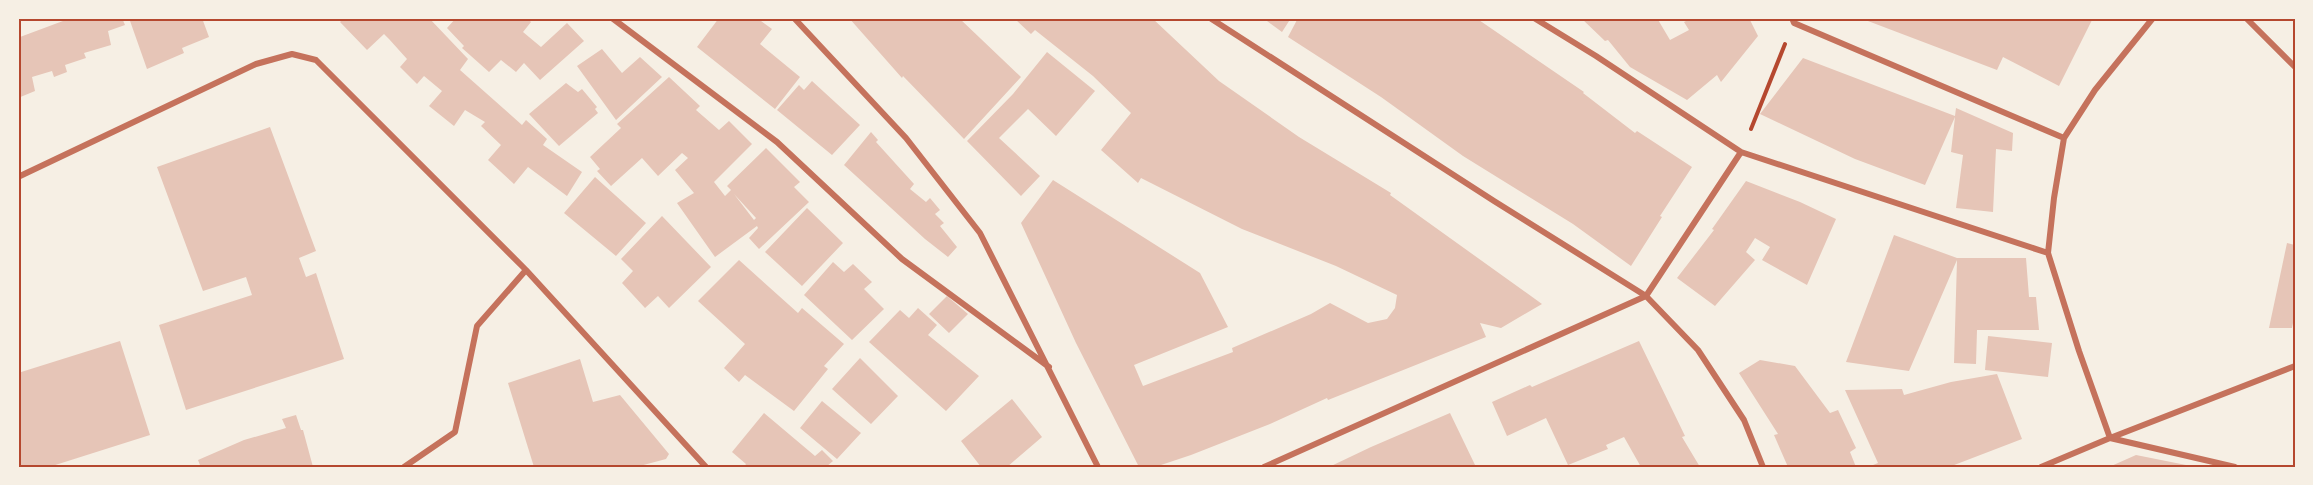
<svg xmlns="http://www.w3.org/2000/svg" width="2313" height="485" font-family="Georgia,serif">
<rect width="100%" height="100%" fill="#f6efe4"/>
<path fill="#e6c5b7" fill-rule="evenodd" d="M71,18h51l3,7 -17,6 3,14 -27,8 2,5 -21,7 2,7 -13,5 -2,-6 -20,6 3,14 -17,7v-55l3,-2 -1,-4z
M129,18h73l7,19 -27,11 2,5 -37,16z
M344,18h85l39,41 -8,11 62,55 4,-5 21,19 -4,6 39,27 -15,24 -39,-29 -14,17 -26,-24 13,-15 -20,-19 4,-4 -20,-12 -11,16 -25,-20 13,-15 -18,-15 -7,8 -17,-17 7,-8 -18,-20 -5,-5 -17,16 -27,-28z
M456,18h51l3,3 4,-3h8l3,3 2,-3 4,4 -8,10 18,15 26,-24 17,18 -44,39 -16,-17 -8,9 -15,-12 -12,12 -27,-24 2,-2 -17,-18z
M719,18h38l15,11 -12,15 40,33 -25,32 -78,-62z
M849,18h110l62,59 -57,62 -61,-63 -1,2z
M1014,18h138l67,63 80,56 92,56 -1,2 152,109 -41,24 -21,-5 6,14 -158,63 -1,-2 -57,26 -79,31 -36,12h-16l-63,-124 -55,-120 32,-43 147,93 28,54 -94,38 9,21 90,-34 -1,-4 79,-34 19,-11 38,20 19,-4 8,-11 2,-13 -61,-29 -94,-37 -101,-51 -3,5 -37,-33 30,-37 -38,-37 -58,-46 -4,4z
M1263,18h28l-9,14z
M1298,18h178l108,74 -1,1 52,40 2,-2 55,36 -32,49 2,1 -31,49 -58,-42 -110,-68 -82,-59 -93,-60z
M1581,18h76l13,22 19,-10 -5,-8 8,-4h57l9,18 -37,46 -4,-7 -30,25 -57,-33 -22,-27 -3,1z
M1860,18h233l-34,68 -56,-29 -6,13z
M602,49l20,24 18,-16 22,20 -46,43 -39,-54z
M1047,52l48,39 -39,45 -28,-27 -29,29 41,38 -19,20 -54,-55 46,-47z
M1803,58l152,58 1,-8 57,25 -1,18 -16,-2 -3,63 -37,-4 7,-53 -12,-3 4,-35 -30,68 -70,-26 -95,-45z
M669,77l31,29 -4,4 23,20 10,-9 23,23 -38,38 11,14 6,-6 -4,-4 39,-38 34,34 -6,5 15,15 -50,47 -10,-11 9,-10 -1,-2 -42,31 -38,-54 17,-10 -19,-23 13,-12 -6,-5 -24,23 -16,-18 -31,28 -14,-15 3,-2 -10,-12 31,-29 -4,-4zM734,194l22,24 -2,2z
M812,81l48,44 -28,30 -55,-45 22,-25 5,5z
M566,83l12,9 4,-3 15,18 -2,2 3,4 -39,33 -30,-32z
M270,127l46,124 -17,7 7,19 10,-4 28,86 -158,51 -27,-85 93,-30 -6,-18 -43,14 -46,-124z
M871,132l7,8 -2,2 38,42 -4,5 16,13 4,-4 10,12 -5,4 9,9 -4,3 17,21 -9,10 -23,-18 -81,-74z
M595,177l51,46 -30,33 -52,-43z
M1746,181l54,21 36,17 -29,66 -45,-25 8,-13 -15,-9 -9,14 9,8 -40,46 -38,-28 37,-48 -2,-1z
M807,208l36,35 -41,43 -37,-34z
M662,216l49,51 -42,41 -11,-12 -13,12 -23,-25 11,-12 -12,-12z
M1894,235l63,23h69l3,39h7l3,33h-62l-1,34 -22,-1 3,-103 -48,111 -63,-9z
M2287,243l8,2v79l-2,-1 -1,5h-23z
M739,260l59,53 4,-5 42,36 -20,22 4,3 -34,42 -49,-36 -6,7 -15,-14 21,-24 -47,-43z
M833,262l11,10 9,-8 19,18 -8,7 20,20 -32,31 -48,-45z
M947,296l21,18 -19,19 -20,-19z
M918,308l19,17 -9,10 51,41 -33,35 -77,-69 31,-32 9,8z
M1988,336l64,7 -4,34 -63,-7z
M120,341l30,94 -101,32h-31v-94z
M1639,341l46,95 -3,1 18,30h-59l-17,-30 -18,8 2,4 -40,16 -22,-47 -39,18 -15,-34 38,-17 2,2z
M860,358l38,38 -27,28 -39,-35z
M580,359l13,43 27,-7 49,59 -3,5 -30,8h-102l-26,-84z
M1760,360l35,6 35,47 8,-3 18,38 -6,4 6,15h-68l-14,-32 4,-1 -39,-61z
M1997,374l25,65 -73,28h-81l10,-4 -33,-73 57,-1 2,6 47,-13z
M1012,399l30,38 -35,30h-26l-20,-26z
M822,401l39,32 -24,26 -37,-31z
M764,413l51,43 7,-6 11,11 -7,6h-82l2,-3 -14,-12z
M1450,413l26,54h-147l42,-20z
M296,415l5,15h2l10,37h-119l6,-2 -2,-5 46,-20 42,-12 -4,-9z
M2136,455l55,11 -1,1h-81z"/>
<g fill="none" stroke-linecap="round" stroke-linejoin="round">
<path stroke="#b5482f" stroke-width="4" d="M1751,129l34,-85"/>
<path stroke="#c5725c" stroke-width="6" d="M612,18l165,124 125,117 147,108
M794,18l112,120 74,95 118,234
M1210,18l284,183 152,95 52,54 46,70 19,47
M1534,18l62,38 145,96 307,101
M1792,18l2,5 270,115
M2153,18l-58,72 -31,48 -10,60 -6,55 31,98 31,87 125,29
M2246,18l49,49
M18,177l238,-113 36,-10 24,6 210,210 180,197
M404,467l51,-35 22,-106 49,-56
M1264,467l382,-171 95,-144
M2041,467l69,-29 185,-72"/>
</g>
<rect width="2313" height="485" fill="none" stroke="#f6efe4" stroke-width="39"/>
<rect x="20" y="20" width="2274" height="446" fill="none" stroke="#b5482f" stroke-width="2"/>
</svg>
